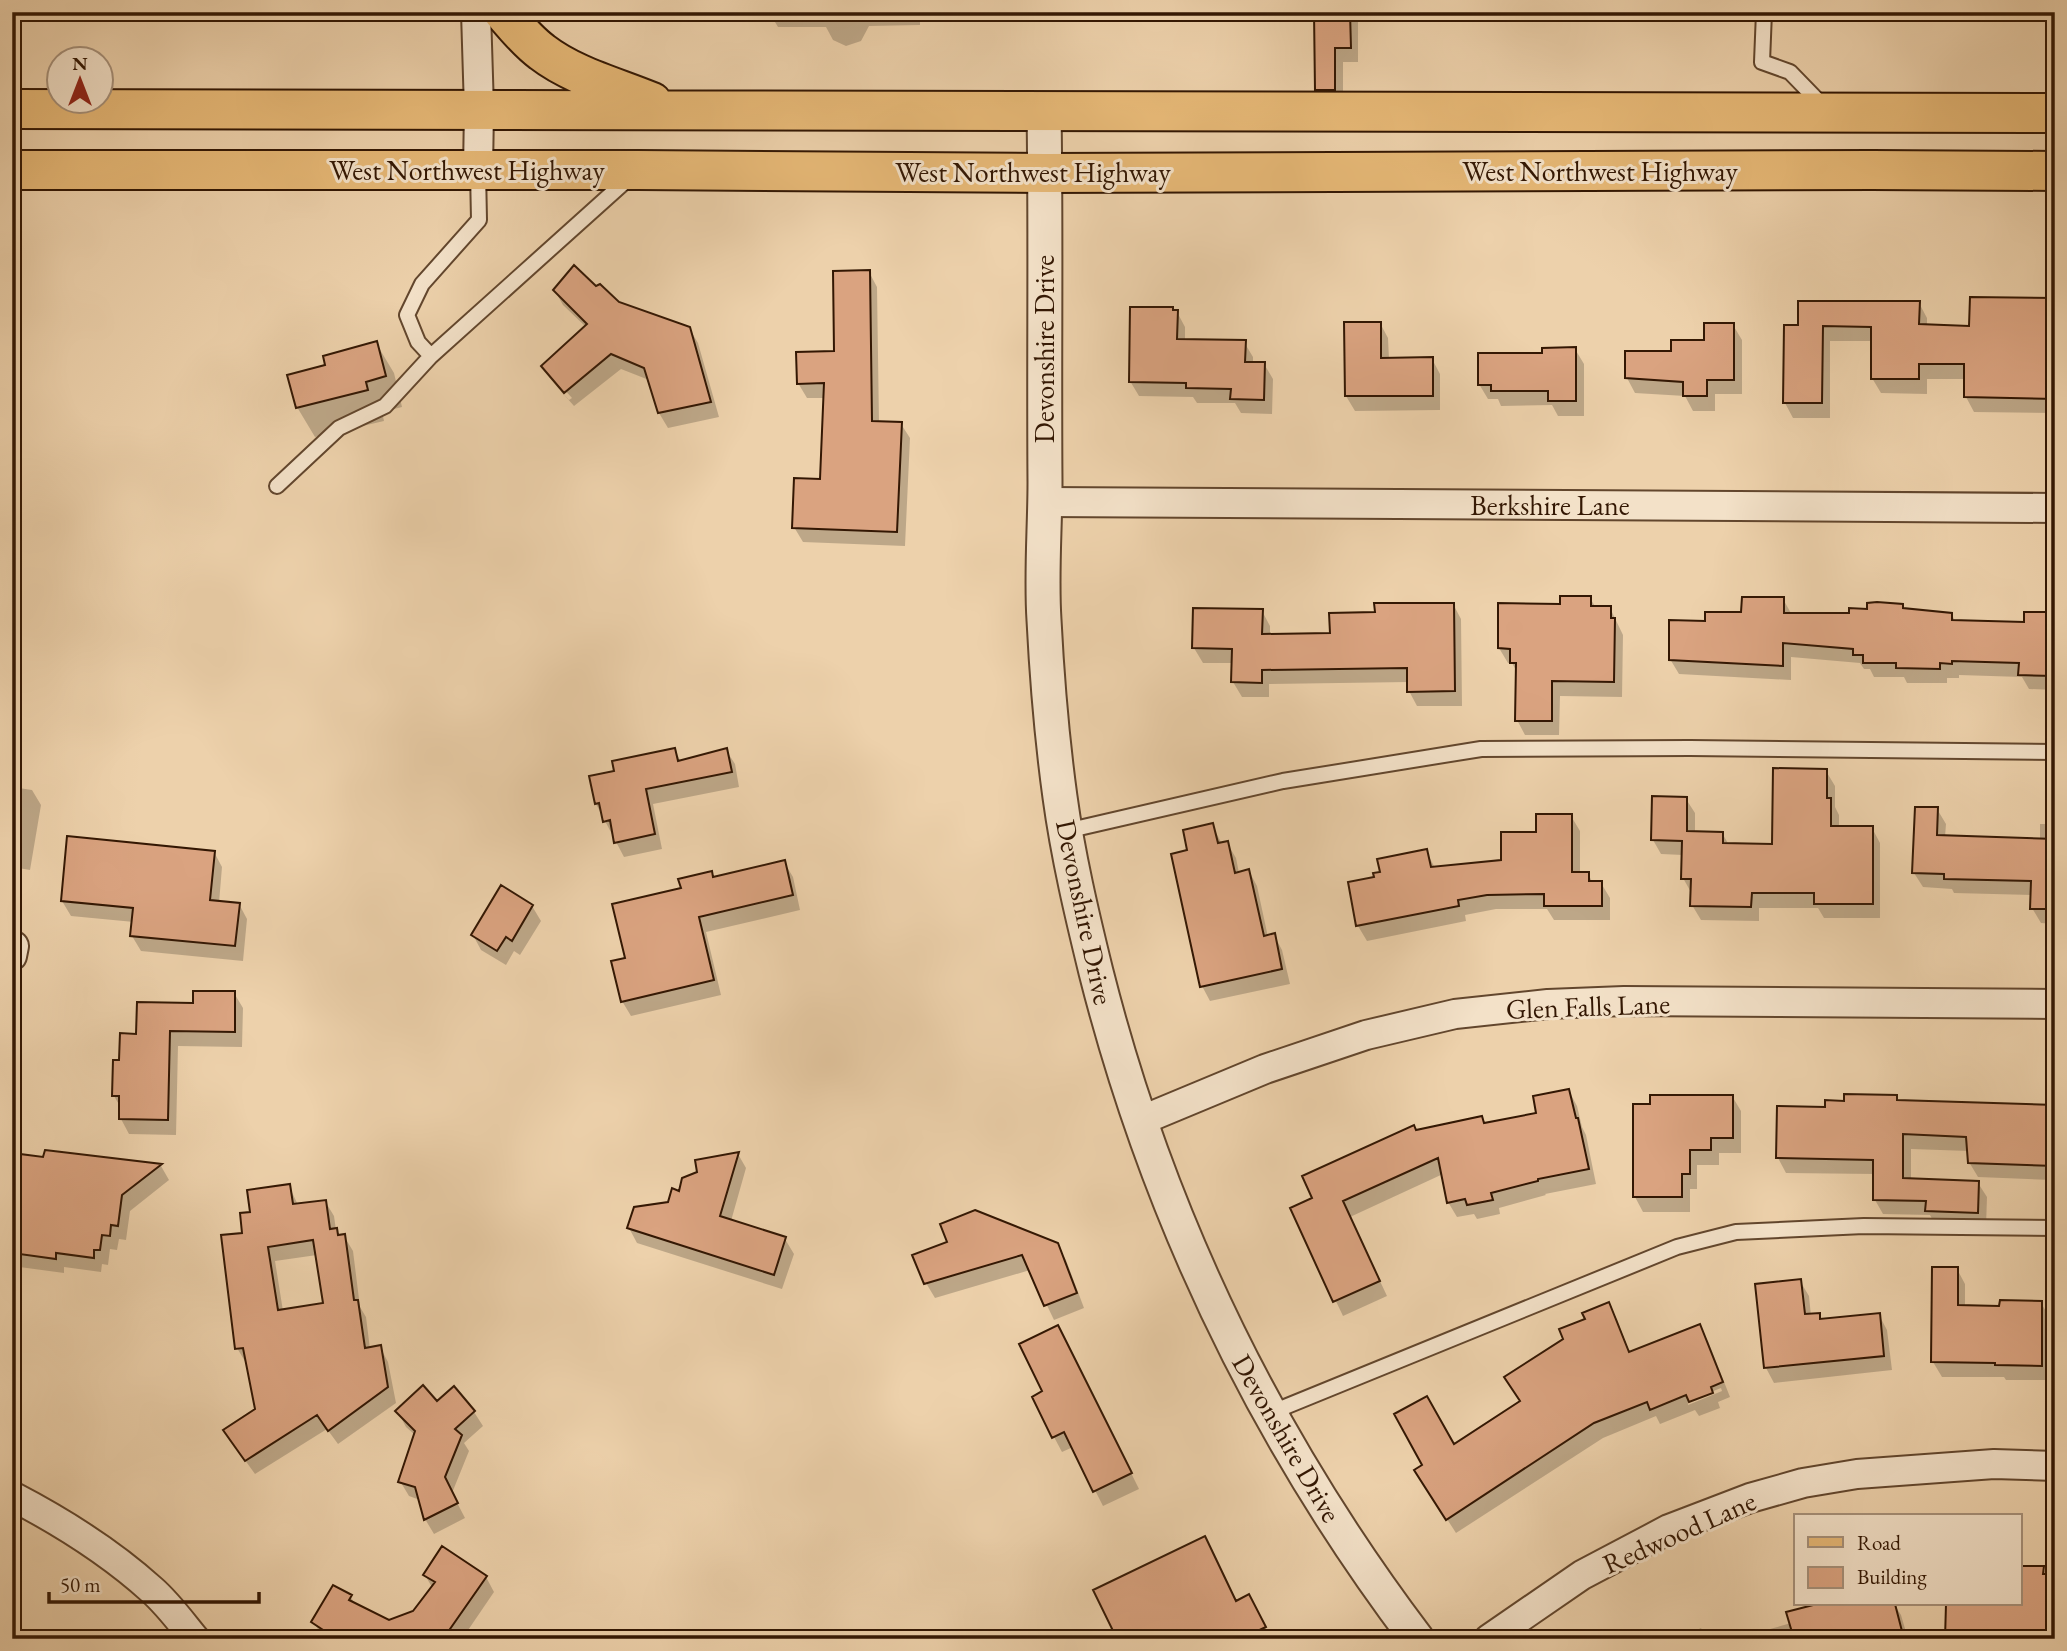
<svg xmlns="http://www.w3.org/2000/svg" width="2067" height="1651" font-family="'EB Garamond',serif">
<rect width="100%" height="100%" fill="#edd1ab"/>
<filter id="stains"><feTurbulence type="fractalNoise" baseFrequency=".00286" numOctaves="4"/><feColorMatrix values="0 0 0 0 .2 0 0 0 0 .09 0 0 0 0 .02 0 0 0 .5 -.17"/></filter>
<radialGradient id="worn" r=".72"><stop offset=".6" stop-color="#630" stop-opacity="0"/><stop offset="1" stop-color="#630" stop-opacity=".3"/></radialGradient>
<path fill="#0003" fill-rule="evenodd" d="M769,12h151v13l-51,1 -8,15 -15,5 -13,-6 -7,-13h-48z
M1316,12h42v50h-15v42h-18l-9,-15z
M869,272l8,15 2,136 22,1 9,14 -5,108 -102,-4 -9,-15 27,-46 4,-83h-18l-9,-15 38,-31z
M596,288l22,15 71,25 9,15 21,74 -51,11 -9,-15 -10,-33 -28,-11 -47,37 -23,-26 18,20 3,-2 -18,-20h-4l-7,-12 43,-39 -23,-22 -8,-14z
M2055,300v113l-81,-1 -8,-15v-18h-39v15l-46,-1 -9,-15 1,-37h-43v77h-37l-8,-15 15,-76 119,-24 8,15v8l44,2z
M1173,312h4l8,15v14l59,1 9,15v7h11l9,15 -1,35 -31,-1 -6,-10h-38l-4,-6 -54,-1 -9,-15z
M1380,323l8,15 1,21h43l8,15v36l-85,1 -9,-15z
M1733,325l9,15v54h-27v17h-22l-8,-15 -50,-3 -8,-15 45,-25 34,-12z
M376,343l18,30 8,34 -20,5 2,9 -69,16 -18,-30 30,-41z
M1575,349l9,15v52h-26l-6,-11 -51,1 -3,-7h-10l-9,-15 65,-30z
M1590,598l6,10h14l13,27 -1,62 -62,-1 -1,39h-34l-8,-15v-48l-5,-9h-4l-9,-15z
M1783,599l9,16h59l51,-10 3,5 46,4 5,8 70,2 26,-10v-6h3v82l-26,-1 -7,-12 -63,-2v3h-12v5h-40l-3,-6h-30l-4,-8h-6l-4,-6 -69,-6v23l-112,-6 -9,-15 37,-36 36,-9z
M1453,604l8,15 1,87h-45l-8,-15v-9l-140,2v13h-27l-9,-15v-19h-30l-9,-15 68,-37 8,15v9l62,-1 44,-20z
M675,750l6,12 45,-12 9,14 4,23 -86,17 9,45 -38,8 -28,-53z
M1826,771l9,15v21l4,8v13h33l8,15v75h-56l-6,-10h-59v13l-58,-1 -9,-15v-11l-9,-16v-23l-22,-1 -8,-14 33,-41 9,14v20h27l7,12 45,1z
M12,787l20,3 9,15 -11,65 -18,-3z
M1937,809l9,15 -1,13 95,3v-16h15v100l-14,-1 -9,-15v-13l-78,-2 -2,-4 -29,-2 -9,-14z
M1571,816l9,15v43h8l5,9h8l9,15v22h-56l-7,-11h-51l-31,6 1,6 -99,20 -9,-15 -8,-42 26,-5 50,-28 9,17 68,-6 34,-29z
M1212,825l10,19 5,-1 9,15 3,15 10,-2 8,15 11,51 6,-2 8,15 8,34 -80,17 -8,-15 -13,-134z
M214,852l8,15 -3,36 20,1 8,15 -4,42 -102,-10 -9,-15 2,-14 -63,-6 -9,-15z
M784,862l9,15 7,33 -94,22 15,63 -90,21 -9,-15 5,-42 56,-70 28,-16 3,5z
M532,906l9,15 -21,34 -6,-4 -8,14 -25,-15 -8,-15z
M234,993l9,15 -1,39 -64,-1 -2,89 -47,-1 -8,-15v-11l-7,-12 7,-34 17,-26 56,-31z
M1569,1091l8,15 5,21 4,8 10,49 -51,10 1,1 -47,13 1,6 -23,5 -3,-5 -17,3 -9,-15 -5,-28 -93,43 37,79 -44,20 -51,-107 22,-10 102,-67 65,-14 4,7 53,-11z
M1732,1096l9,15v42h-22v12h-22v24h-7v23h-47l-8,-15z
M1896,1096l4,6 155,5v76l-2,-3 -75,-3 -9,-15v-11l-58,-2v31l67,3 9,14 -1,30 -50,-1 -6,-11 -47,-1 -8,-14v-26l-89,-1 -8,-15 49,-49 19,-7z
M46,1152l115,14 8,14 -39,31 -4,29 -7,-1 -2,11 -7,-1 -2,16 -6,-1 -1,8 -37,-5v6l-52,-7v-112l33,5z
M738,1154l8,14 -15,53 54,18 9,15 -12,35 -145,-46 -8,-15 40,-25 11,-10z
M289,1186l9,19 27,-4 9,15 2,14 4,6h4l9,15 7,56 6,10 4,32 10,-2 8,15 8,41 -58,41 -11,-15 -72,45 -21,-29 23,-35 -9,-47h-2l-9,-15 7,-114 8,-21zM317,1255l8,50 -42,6 -8,-50z
M1057,1245l9,15 18,48 -30,12 -24,-50 -95,28 -9,-15z
M1957,1269l8,15v23l36,1 40,-5 9,15 -1,62h-43l-2,-3h-62l-9,-15z
M1800,1281l9,15 2,20 8,-1 3,6 57,-6 8,15 5,40 -118,13 -8,-15z
M1608,1304l9,15 13,35 69,-28 9,15 22,56 -12,5 2,6 -21,8 -4,-6 -35,14 -4,-8 -53,22 -147,95 -31,-48 28,-39 68,-44 44,-62 22,-21zM1721,1388l1,3 -34,14v-4z
M1066,1342l73,147 -36,17 -30,-59 -11,5 -8,-15 -9,-45z
M436,1404l38,8 9,14 -19,17 5,8 -17,42 13,25 -31,16 -9,-15 -5,-19 -11,-4 -9,-15 15,-46 -9,-8 -8,-15z
M2020,1567l23,1 4,7 8,1v63h-108l1,-35h72z
M425,1575l61,2 8,15 -32,47h-137l-12,-17 37,-26 5,8 34,17 26,-8 18,-24z
M1236,1602l21,9 14,28h-152z
M1811,1604h83l7,11 7,24h-143l-2,-8 28,-8 21,-16z
M1701,1628l6,11h-29z"/>
<path fill="#daa380" stroke="#331703" stroke-width="2" fill-rule="evenodd" d="M1314,12h36l1,36h-16v42h-20z
M574,265l22,21 4,-2 19,18 71,25 21,75 -53,11 -14,-45 -33,-14 -47,39 -23,-27 46,-42 -34,-34z
M870,270l2,151 30,1 -5,110 -105,-4 2,-50 26,1 4,-96 -27,1 -1,-32 38,-1 -1,-80z
M1970,297l85,1v101l-91,-2v-33h-45v15h-48v-52l-48,-1 -1,77h-39l1,-78h14v-24h122l-1,23 50,2z
M1130,307h43v3h5l-1,29 69,1 -1,22h20l-1,38 -34,-1 1,-10 -45,-1v-5l-57,-1z
M1344,322h37v36l52,-1v39h-88z
M1704,323h30v57h-27v16h-24v-14l-58,-4v-27h46v-11h33z
M377,341l9,35 -20,6 2,8 -72,18 -9,-33 38,-10 -2,-9z
M1576,347v54h-28v-10h-57v-6h-13v-32h64v-5z
M1560,596h31v10h20v12h4l-1,64 -62,-1v40h-37l1,-58h-6v-14l-12,-1v-45l62,1z
M1742,597h42v16h65v-5l18,1v-6l10,-1 26,2v4l49,5v7l72,2v-10h31l-1,64 -36,-1 1,-12 -67,-2v3l-12,-1v6l-44,-1v-5h-33v-8h-10v-6l-70,-6v23l-114,-6v-40l36,1v-9h36z
M1374,603h80l1,88 -48,1v-24l-145,2v13l-31,-1 1,-33 -40,-1 1,-40 70,1 -1,25 68,-1 -1,-20 46,-1z
M675,748l3,13 49,-13 5,24 -86,17 9,45 -41,9 -4,-23 -7,2 -4,-19 -4,1 -6,-28 25,-5 -2,-10z
M1773,768l54,1v29h4v28h42v78h-59v-11h-62l-1,14 -61,-1 1,-27h-10l1,-38 -31,-1 1,-44 35,1v34l36,1v11l49,1z
M1915,807h23l-1,28 118,4v70h-25l1,-28 -87,-2v-5l-32,-1z
M1536,814h36v58h17v9h13v25h-58v-12l-57,1 -29,5 1,6 -103,20 -8,-44 26,-5 -1,-4 7,-1 -3,-13 50,-10 4,18 70,-7v-28h35z
M1213,823l5,20 10,-2 7,32 14,-4 15,67 11,-3 7,36 -82,18 -29,-133 16,-4 -4,-20z
M67,836l148,15 -5,49 30,3 -5,43 -105,-10 3,-28 -72,-7z
M785,860l8,35 -94,22 15,63 -93,22 -10,-41 14,-3 -13,-54 69,-16 -3,-9 34,-8 1,6z
M501,885l32,20 -21,36 -6,-4 -9,14 -26,-16z
M193,991h42v41l-65,-1 -2,89 -49,-1v-23h-7l1,-36h6l1,-27 16,1 1,-32 56,1z
M1569,1089l7,29h2l11,51 -51,10v2l-47,12 2,7 -26,5 -2,-6 -18,4 -9,-45 -95,43 37,80 -47,21 -43,-94 22,-10 -10,-22 112,-51 2,5 66,-14 2,7 52,-10 -3,-17z
M1844,1094l53,1v5l158,5v61l-87,-3 -2,-26 -63,-3v44l76,3 -1,32 -53,-2 1,-10 -53,-1v-40l-97,-2 1,-52 48,1v-7l19,1z
M1650,1095h83v43h-22v12h-21v24h-8v23h-49v-93h17z
M45,1150l117,14 -40,31 -4,31 -7,-1 -1,11 -8,-1 -2,15h-6v8l-38,-5v6l-44,-6v-100l31,4z
M739,1152l-19,64 66,21 -12,38 -147,-47 7,-21 34,-5 4,-14 7,3 3,-13 15,-6 -2,-12z
M290,1184l3,20 33,-4 4,29 7,-1 1,7 7,-1 9,66h4l7,48 16,-3 7,42 -60,44 -11,-16 -72,46 -22,-31 32,-21 -12,-61 -8,1 -14,-114 21,-2 -2,-20 10,-1 -3,-22zM313,1240l10,63 -45,7 -10,-63z
M975,1210l83,33 19,50 -33,13 -22,-51 -98,29 -12,-29 35,-13 -7,-18z
M1932,1267h26v38l41,1 1,-6 42,1v65l-47,-1v-2l-64,-1z
M1801,1279l4,35 15,-1v6l60,-6 4,43 -120,12 -9,-84z
M1609,1302l20,50 71,-28 23,58 -12,5 2,6 -24,9 -3,-7 -36,15 -3,-8 -53,21 -148,97 -32,-50 8,-5 -28,-51 33,-18 27,48 66,-43 -16,-24 59,-38 -4,-10 26,-10 -3,-6z
M1058,1325l74,148 -39,19 -29,-60 -12,6 -20,-41 10,-6 -23,-47z
M423,1385l14,16 17,-15 21,25 -20,18 7,6 -17,42 13,26 -34,17 -9,-33 -17,-5 17,-51 -20,-20z
M1205,1536l31,65 13,-7 17,33 -26,12h-123l-24,-49z
M442,1546l45,30 -44,63h-106l-26,-17 22,-37 19,10 -3,5 40,20 24,-9 22,-29 -12,-7z
M2020,1566h24l-1,8h12v57h-14l-1,8h-95l1,-35h74z
M1817,1604h78l8,31 -11,4h-98l-8,-27z"/>
<g fill="none" stroke-linecap="round" stroke-linejoin="round">
<g stroke="#62462d" stroke-width="18">
<path id="service" d="M1764,12l-2,50 28,10 33,34
M478,171l1,49 -57,64 -15,31 11,27 13,14 198,-178
M277,486l62,-58 46,-22 46,-50
M1066,831l217,-50 198,-32 209,-1 365,4
M1270,1413l407,-166 59,-15 128,-6 191,2"/>
</g>
<g stroke="#62462d" stroke-width="32">
<path id="minor" d="M476,12l3,97 -1,61
M1045,502l1010,6
M12,956l2,-10
M1140,1121l125,-52 101,-34 89,-21 93,-10 76,-3 431,3
M12,1496c50,26 98,56 140,94 16,14 29,32 43,49
M1489,1639l93,-64 87,-46 81,-31 53,-15 54,-9 137,-10 61,2"/>
</g>
<g stroke="#62462d" stroke-width="37">
<path id="tertiary" d="M1044,110c2,124 0,248 1,372 0,46 -4,92 -1,138 3,59 8,119 16,177 8,59 22,118 36,175 62,245 169,466 321,667"/>
</g>
<g stroke="#331703" stroke-width="42">
<path id="primary" d="M503,12c12,14 24,29 39,40 31,24 74,35 110,50
M12,109l2043,4
M12,170h627l406,3 827,-3 183,1"/>
</g>
<use href="#service" stroke="#f3e1c8" stroke-width="14"/>
<use href="#minor" stroke="#f3e1c8" stroke-width="28"/>
<use href="#tertiary" stroke="#f3e1c8" stroke-width="33"/>
<use href="#primary" stroke="#e6b876" stroke-width="38"/>
</g>
<g text-anchor="middle" stroke-width="6" stroke-linejoin="round" paint-order="stroke">
<g font-size="28" fill="#331703" stroke="#f3e1c8">
<text x="467" y="180">West Northwest Highway</text>
<text x="1600" y="181">West Northwest Highway</text>
<text x="1033" y="182">West Northwest Highway</text>
<text transform="translate(1044 349) rotate(-90)" y="10">Devonshire Drive</text>
<text x="1550" y="515">Berkshire Lane</text>
<text transform="translate(1085 912) rotate(78)" y="10">Devonshire Drive</text>
<text transform="translate(1588 1006) rotate(-2)" y="10">Glen Falls Lane</text>
<text transform="translate(1287 1438) rotate(60)" y="10">Devonshire Drive</text>
<text transform="translate(1679 1532) rotate(-24)" y="10">Redwood Lane</text>
</g>
</g>
<rect width="2067" height="1651" fill="none" stroke="#edd1ab" stroke-width="42"/>
<rect x="14" y="14" width="2039" height="1623" fill="none" stroke="#331703" stroke-width="3.5"/>
<rect x="21" y="21" width="2025" height="1609" fill="none" stroke="#331703" stroke-width="2"/>
<rect x="1794" y="1514" width="228" height="91" fill="#f3e1c8" stroke="#a69079" stroke-width="2"/>
<rect x="1808" y="1537" width="35" height="10" fill="#e6b876" stroke="#a69079" stroke-width="2"/>
<text x="1857" y="1550" font-size="21" fill="#331703">Road</text>
<rect x="1808" y="1567" width="35" height="21" fill="#daa380" stroke="#a69079" stroke-width="2"/>
<text x="1857" y="1584" font-size="21" fill="#331703">Building</text>
<g transform="translate(80 80)"><circle r="33" fill="#f3e1c8" stroke="#a69079" stroke-width="2"/>
<path d="M0-5L12 26L0 18L-12 26Z" fill="#8f2418"/>
<text y="-10" font-size="19" font-weight="bold" text-anchor="middle" fill="#331703">N</text>
</g>
<path d="M49 1592v10h210v-10" fill="none" stroke="#331703" stroke-width="3.5"/>
<text x="60" y="1592" font-size="21" fill="#331703" stroke="#f3e1c8" stroke-width="5" paint-order="stroke">50 m</text>
<rect width="100%" height="100%" filter="url(#stains)"/>
<rect width="100%" height="100%" fill="url(#worn)"/>
</svg>
